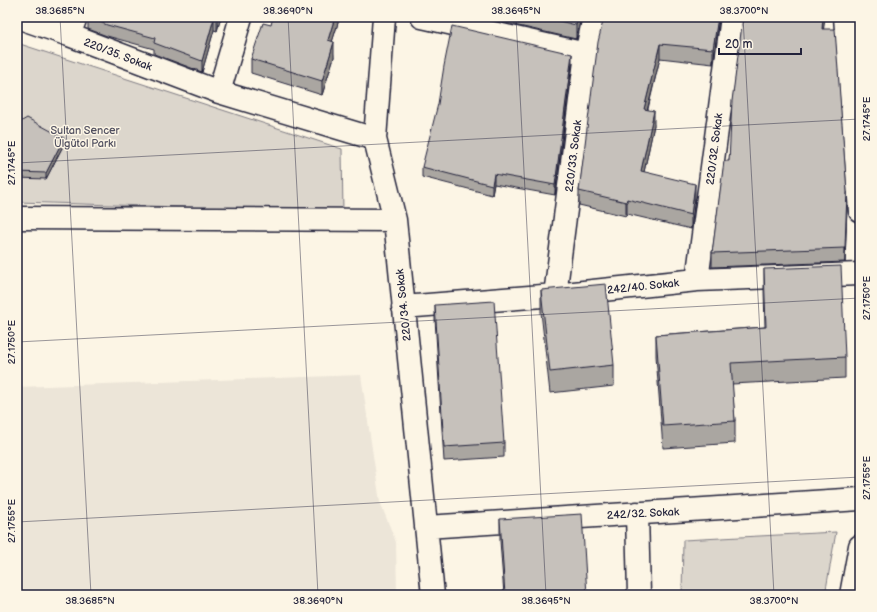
<svg xmlns="http://www.w3.org/2000/svg" width="877" height="612" font-family="'Balsamiq Sans',sans-serif">
<rect width="100%" height="100%" fill="#fcf5e5"/>
<filter id="ink" filterUnits="userSpaceOnUse"><feTurbulence type="fractalNoise" baseFrequency=".025" numOctaves="2"/><feDisplacementMap in="SourceGraphic" scale="8" xChannelSelector="R" yChannelSelector="G"/><feConvolveMatrix kernelMatrix="1 2 1 2 8 2 1 2 1" color-interpolation-filters="sRGB"/></filter>
<g filter="url(#ink)">
<path fill="#ece5d8" d="M361,375l19,127 16,40 1,53h-380v-208z"/>
<path fill="#dcd6cc" stroke="#7f7c84" d="M17,43l325,106 1,63 -326,-10z
M836,532l-11,63h-143l1,-55z"/>
<g fill="none" stroke-linecap="round" stroke-linejoin="round">
<g stroke="#22223b" stroke-width="25">
<path id="minor" d="M17,17l52,18 150,57 156,47
M384,17l-9,122 20,81 38,375
M422,17l164,37
M845,17l15,194
M69,35l7,-18
M219,92l22,-75
M17,218l378,2
M697,280l35,-263
M555,295l31,-241 8,-37
M403,307l152,-12 142,-15 163,-6
M637,513l2,82
M426,527l434,-28
M851,595l9,-49"/>
</g>
<use href="#minor" stroke="#fcf5e5" stroke-width="22"/>
</g>
<path fill="#aaa6a1" stroke="#22223b" d="M88,17h133l-4,14 -3,-1 -12,42 -48,-18v-5l-47,-13 -19,-7z
M338,17v6l-6,19 2,15 -12,38 -71,-22v-14l20,-34z
M479,17h102l-5,22z
M604,17h115l-6,47 -53,-6 -12,51 6,16 -10,47 51,26 -4,31 -64,-15 -1,2 -47,-11v-14z
M743,17h82l-2,12 24,177 -2,56 -133,5v-14l17,-92z
M572,64l-17,131 -61,-11 -2,11 -70,-18v-10z
M17,124l47,20 -18,35 -29,-1z
M764,269l81,88v21l-113,6 3,37v22l-72,5 -7,-92v-21l109,-8 -1,-37z
M541,290l73,75v21l-64,7 -9,-81z
M435,305l69,138v14l-60,4 -9,-142z
M500,519l87,76h-83l-4,-54z"/>
<path fill="#8b8783" stroke="#22223b" d="M217,17h4l-4,14z
M335,17h3v6l-10,32v-15z
M578,17h3l-5,22v-14z
M718,17h1l-6,47v-15z
M823,17h2l-3,26v-14z
M214,18v12l-12,42v-11z
M334,42v15l-12,38v-14z
M660,44v14l-16,65v-14z
M572,54v10l-17,131v-10z
M654,111v14l-13,61v-15z
M64,138v6l-18,35v-6z
M494,174v10l-2,11v-10z
M695,184v14l-4,31v-14z
M847,192v14l-2,56v-14z
M627,199v15l-1,2v-14z"/>
<path fill="#c6c1bb" stroke="#22223b" d="M88,17h129v2l-3,-1 -12,43 -48,-18 1,-5 -48,-13z
M273,17h62l-7,23 6,2 -12,39 -71,-22 12,-36 8,2z
M542,17h36l-2,8z
M604,17h114l-5,32 -53,-5 -16,65 10,2 -13,60 54,13 -4,31 -64,-16 -1,3 -47,-11 19,-149z
M743,17h80l-1,12h13l12,163 -2,56 -133,5 12,-92h5l3,-60z
M452,26l120,28 -17,131 -61,-11 -2,11 -70,-18 16,-63 6,-38z
M27,118l37,20 -18,35 -29,-1v-48z
M841,266l4,91 -114,6 4,58 -72,5 -7,-91 110,-8 -2,-58z
M606,284l8,81 -64,7 -9,-82z
M494,301l10,142 -60,4 -9,-142z
M582,514l5,81h-82l-5,-76z"/>
</g>
<path fill="none" stroke="#22223b" stroke-width="1" stroke-opacity="0.45" d="M60,17l31,578M288,17l30,578M516,17l30,578M743,17l31,578M17,163l843,-44M17,342l843,-44M17,522l843,-45"/>
<g text-anchor="middle" stroke-width="3" stroke-linejoin="round" paint-order="stroke">
<g font-size="11" fill="#22223b" stroke="#fcf5e5">
<text transform="translate(118 54) rotate(21)" y="4">220/35. Sokak</text>
<text transform="translate(714 149) rotate(-83)" y="4">220/32. Sokak</text>
<text transform="translate(573 156) rotate(-83)" y="4">220/33. Sokak</text>
<text transform="translate(643 286) rotate(-6)" y="4">242/40. Sokak</text>
<text transform="translate(403 305) rotate(-96)" y="4">220/34. Sokak</text>
<text transform="translate(643 513) rotate(-3)" y="4">242/32. Sokak</text>
</g>
<g font-size="11" fill="#504f5f" stroke="#fcf5e5">
<text x="85" y="134">Sultan Sencer<tspan x="85" dy="13">Ülgütol Parkı</tspan></text>
</g>
</g>
<rect width="877" height="612" fill="none" stroke="#fcf5e5" stroke-width="44"/>
<path d="M719 48v6h82v-6" fill="none" stroke="#22223b" stroke-width="2"/>
<text x="725" y="48" font-size="12" fill="#22223b" stroke="#fcf5e5" stroke-width="3" paint-order="stroke">20 m</text>
<rect x="22" y="22" width="833" height="568" fill="none" stroke="#22223b" stroke-width="1.5"/>
<g font-size="10" text-anchor="middle" fill="#22223b">
<text x="60" y="14">38.3685°N</text>
<text x="288" y="14">38.3690°N</text>
<text x="516" y="14">38.3695°N</text>
<text x="744" y="14">38.3700°N</text>
<text transform="translate(866 119) rotate(-90)" y="4">27.1745°E</text>
<text transform="translate(11 163) rotate(-90)" y="4">27.1745°E</text>
<text transform="translate(866 298) rotate(-90)" y="4">27.1750°E</text>
<text transform="translate(11 342) rotate(-90)" y="4">27.1750°E</text>
<text transform="translate(866 478) rotate(-90)" y="4">27.1755°E</text>
<text transform="translate(11 521) rotate(-90)" y="4">27.1755°E</text>
<text x="90" y="604">38.3685°N</text>
<text x="318" y="604">38.3690°N</text>
<text x="546" y="604">38.3695°N</text>
<text x="774" y="604">38.3700°N</text>
</g>
</svg>
